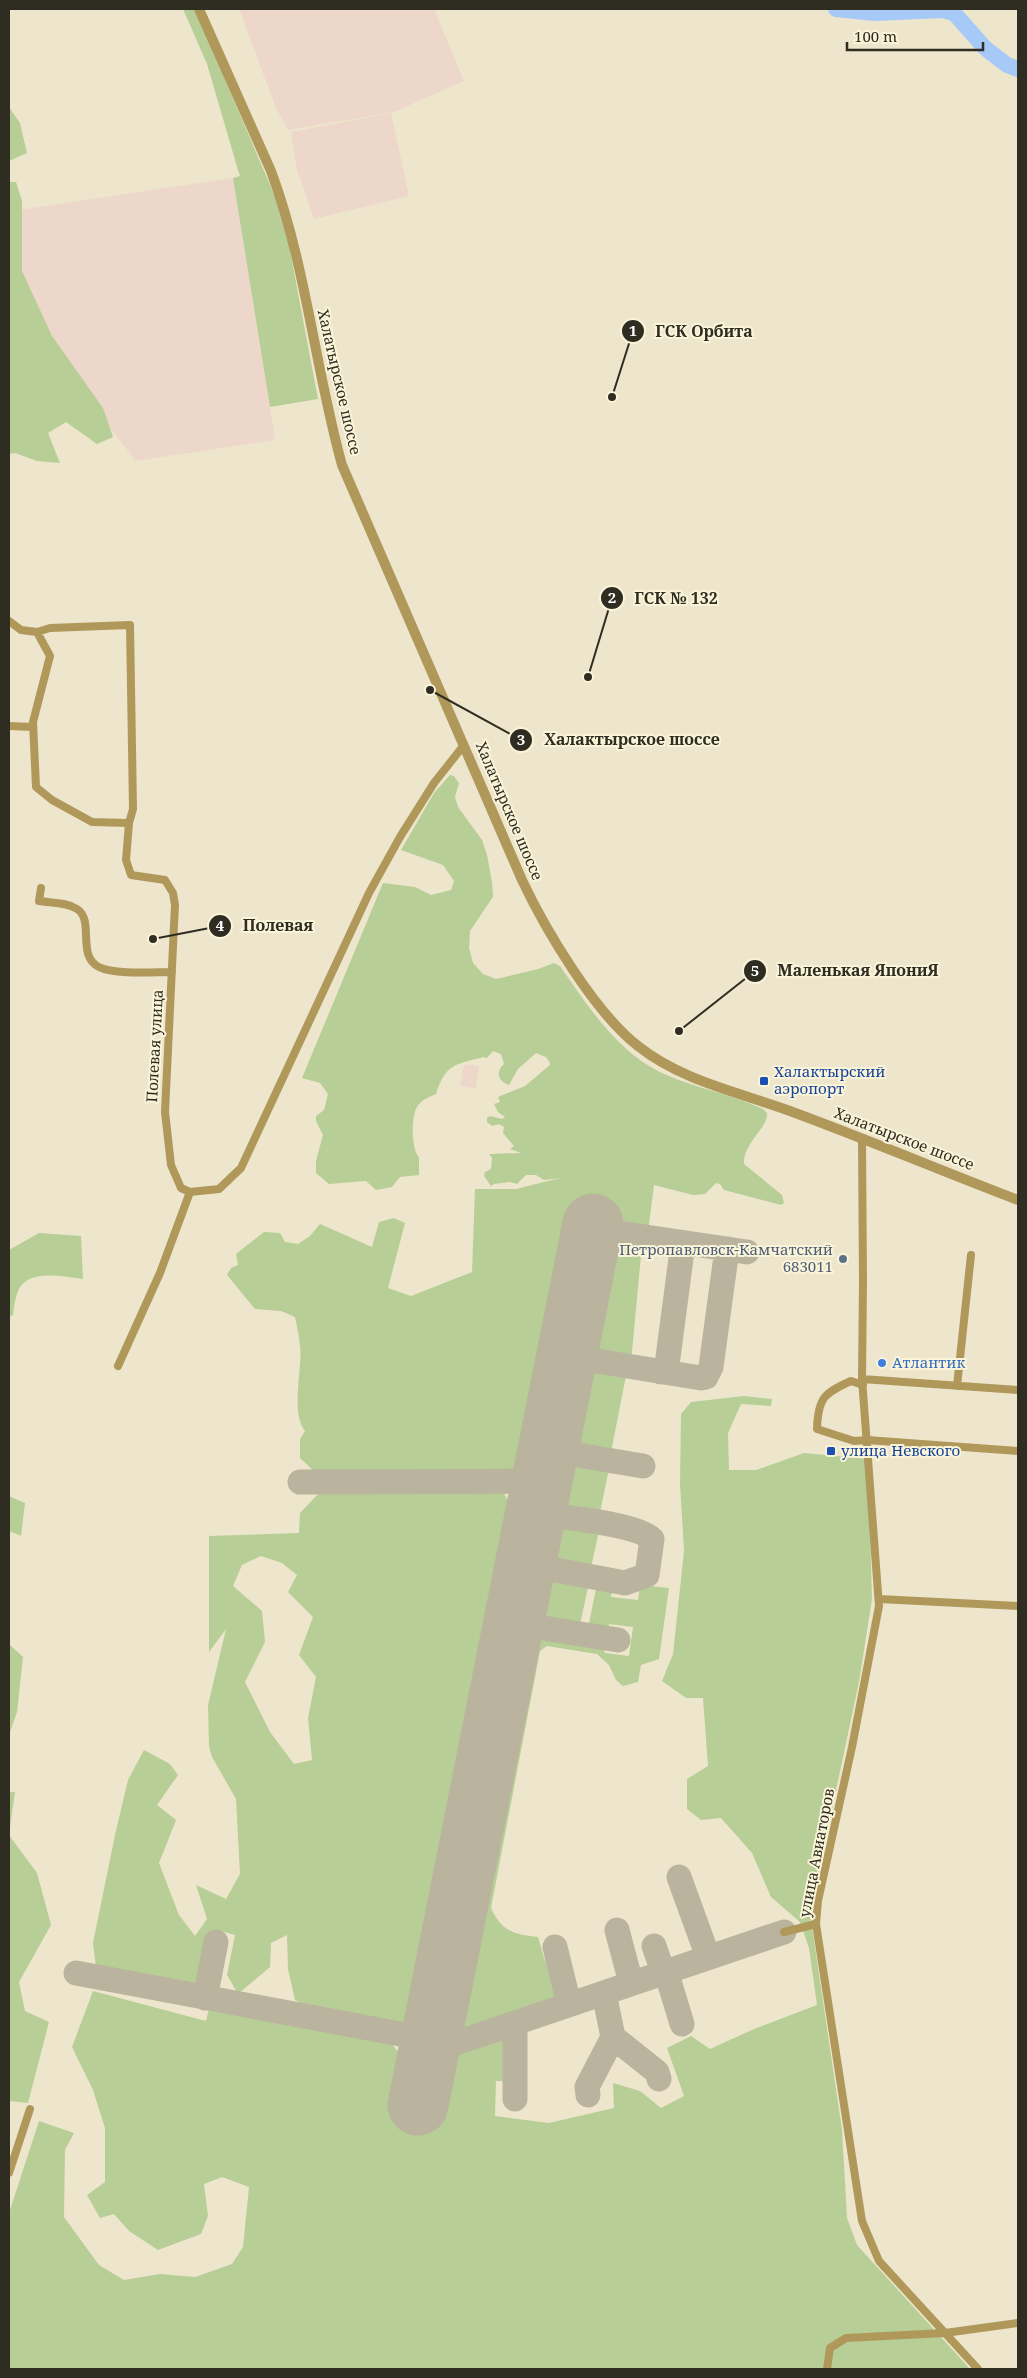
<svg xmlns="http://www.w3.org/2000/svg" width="1027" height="2378" font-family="'Noto Serif',serif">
<rect width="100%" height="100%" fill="#ede6cc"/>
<path fill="#edd7ca" d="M239,9h195l30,72 -70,31 -106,18 -12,-22z
M391,113l18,83 -95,23 -17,-49 -6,-38z
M233,178l42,262 -139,21 -108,-137 -17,-113z
M464,1064l15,2 -3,23 -16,-3z"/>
<path fill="#b7ce96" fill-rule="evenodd" d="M183,9h12l81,190 12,41 30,159 -48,8 -37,-229 7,-2 -2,-6 -31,-106z
M9,107l11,16 7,30 -18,8z
M9,182h7l6,19v70l30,65 51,72 10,29 -16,7 -31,-22 -18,11 12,30 -23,-2 -22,-8 -6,1z
M450,775l4,1 5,7 -4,14 3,10 24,33 5,15 5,27 1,15 -23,34 -1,17 4,15 10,11 13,5 42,-10 16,-6 6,3c28,40 56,85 102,107 32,15 69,21 101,36l4,4c2,14 -24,30 -23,51l38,31 2,8 -3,2 -57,-15 -4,-6 -4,-1 -11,11 -12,1 -39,-10 -6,47 -76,-12 -48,247 -18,9 -188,-1 -18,-17v-19l5,-8c-15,-19 -2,-62 -5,-86 -1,-9 -3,-18 -5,-28l-14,-6 -26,-2 -28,-34 4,-7 7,-3 -2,-11 28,-22 16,1 5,9 13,2 12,-8 10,-12 52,23 7,-25 15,-4 11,5 -17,65 23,8 61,-24 3,-83h41l44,-11 -16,2 -8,-5h-10l-9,9 -7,-2 -16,2 -3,2 -7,-10 1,-4 6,-3 1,-11 -3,-4 32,-1 -11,-4 4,-3 -11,-13 1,-6 -5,-3 -7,2 -5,-4v-4l3,-2 12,3 3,-2 -7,-5 -4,-8 6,-2 -2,-5 27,-11 25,-21v-2l-4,-6 -10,-4 -18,16 -9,16c-11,-4 -14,-13 -5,-21l-3,-10 -8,-3 -6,7 -4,-1c-28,8 -37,6 -47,37 -7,3 -15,6 -19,13 -6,9 -6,43 2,50v18l-19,2 -8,10 -16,3 -10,-9 -37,3 -13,-11v-12l7,-26 -7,-14v-5l8,-6 4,-16 -8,-11 -18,-5 81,-195 32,4 16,8 20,-5 3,-9 -11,-16 -42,-15 33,-57z
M39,1233l42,3 2,43c-20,-2 -55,-11 -65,12 -3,7 -4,16 -5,24l-4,2v-67z
M611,1238l31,7 -11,117 -42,-8z
M585,1368l41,8 -15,76 -41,-8z
M744,1396l28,3 -1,7 -30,-2 -13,29 1,37h27l48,-17 64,6 4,140 -13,83 -49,231 32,217 5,88 10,27 113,124h-961v-156l30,-92 35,12 -9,17 -1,67 35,48 25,15 36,-6 35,3 37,-13 11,-17 6,-60 -27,-10 -18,7 4,32 -7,18 -43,16 -29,-19 -15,-17 -14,4 -13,-23 18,-13v-54l-12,-38 -21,-43 21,-56 113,30 3,-12 182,34 13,16 -7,45 41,8 12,-61 51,-18 9,5 -1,43h-13l-1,35 54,7 65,-15 -1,-25 27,8 21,17 23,-12 -17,-48 24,-12 19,13 44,-20 63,-24 -8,-57 -9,-26 -29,-25 -19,-44 -31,-35 -20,2 -14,-11v-30l21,-13 -5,-68h-17l-24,-17 11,-27 11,-103 -4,-67 1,-70 10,-12z
M567,1461l42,8 -10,48 -41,-8z
M494,1488l10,5 8,18 -97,500 -15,14 -59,-14 -15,6 -31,-17 -7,-31 -1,-34 -16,8 -1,24 -32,27 -11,-19 8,-40 -18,-5 -10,3 -3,16 3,19 -7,16 -14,-2 -6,5 -62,-9 -22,-11 -3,-24 22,-108 13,-55 16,-30 26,14 8,11 -21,30 19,15 -17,43 20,52 16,21 12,-17 -11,-34 30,14 14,-25 -4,-75 -24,-42 -3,-10 -1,-42 18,-76 -17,23v-116l90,-3 1,-20 20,-21zM261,1556l21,7 15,12 -9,17 25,25 -14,38 17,22 -8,41 4,42 -18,4 -24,-32 -25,-50 20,-40 -3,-31 -29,-25 9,-21z
M9,1496l16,7 -4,33 -12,-5z
M555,1522l44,9 -9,41 -44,-9z
M544,1573l45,10 -10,46 -45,-9z
M597,1584l16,3 -2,10 27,3 2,-15 29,3 -10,71 -18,6 -3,17 -15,4 -7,-6 -7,-15 -12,-11 -50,-8 -7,5 -49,257c11,24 23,26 47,29l7,24 9,9 6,26 -7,9 -30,10 -7,-5c-8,3 -10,7 -16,11 -12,8 -32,11 -44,6l77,-394 64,8 5,3 3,9 24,3 4,-29 -24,-3 -1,8 -20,-4z
M9,1644l14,13 -6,55 -8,23z
M9,1792h6l-6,43 28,38 14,52 -32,57 6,29 24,11 -21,81 -19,-2z"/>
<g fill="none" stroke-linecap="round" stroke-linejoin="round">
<path stroke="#a6c9f8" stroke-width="2.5" d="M875,13l1,-4
M954,13l1,-4"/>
<path stroke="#a6c9f8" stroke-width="16" d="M836,9l39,4 67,-3 12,3 31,35 22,17 11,4"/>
<path stroke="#bab49e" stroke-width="25" d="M592,1229l155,23
M566,1356l135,22 5,-1 5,-10 16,-118
M661,1372l6,-7 16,-122
M547,1450l96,16
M300,1482l241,-1
M524,1564l101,19 22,-8 5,-36c-17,-16 -92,-22 -118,-26
M512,1623l106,17
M679,1877l29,80
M617,1930l14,53
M654,1946l9,26
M555,1947l14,57
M666,1971l16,53
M76,1973l377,71 331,-112
M205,1998l11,-56
M515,2023v76
M613,2037l44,35 2,7
M588,2095l-1,-8 26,-50 -9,-44"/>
<path stroke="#bab49e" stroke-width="61" d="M418,2105l175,-881"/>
<path stroke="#b0985b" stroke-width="8" d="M9,621l12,9 16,2 13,24 -17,66 3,65 16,13 40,22 37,1 -3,37 5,15 34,5 8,13 2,12 -10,207 6,53 10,23 9,4
M37,632l13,-4 80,-3 3,184 -4,14
M9,726l24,1
M41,888l-2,13c12,2 27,1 38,8 18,11 -1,47 22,58 15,8 55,5 73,5
M862,1139l1,143 -1,97 17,227 -27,141 -34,154 -2,23 46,297 17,40 99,108
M118,1366l42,-93 30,-81 29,-3 22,-21 128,-275 31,-56 34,-54 30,-38
M862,1379l156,11
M863,1385l-12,-4c-27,12 -33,17 -34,48l37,12 13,-1 151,11
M957,1386l14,-131
M879,1599l139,7
M784,1932l32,-8
M9,2173l21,-64
M827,2369l3,-21 16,-10 99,-5 73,-10"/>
<path stroke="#b0985b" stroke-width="10" d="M199,9l72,162c35,94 44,197 71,294l180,415c23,49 73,133 116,166 44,35 100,46 152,65 76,28 152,60 228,89"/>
</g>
<g fill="#1a4fb4" stroke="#faf4d9" stroke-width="2">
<rect x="759" y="1076" width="10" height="10" rx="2.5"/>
<rect x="826" y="1446" width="10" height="10" rx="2.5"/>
</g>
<circle fill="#5c6f8a" stroke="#faf4d9" stroke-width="2" cx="843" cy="1259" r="5"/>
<circle fill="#3f7fe0" stroke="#faf4d9" stroke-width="2" cx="882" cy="1363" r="5"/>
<g text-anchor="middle" stroke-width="4" stroke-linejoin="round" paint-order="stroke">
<g font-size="15" fill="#2f2c22" stroke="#faf4d9">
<text transform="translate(339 382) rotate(77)" y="5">Халатырское шоссе</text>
<text transform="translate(509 811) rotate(67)" y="5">Халатырское шоссе</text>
<text transform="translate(155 1046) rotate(-87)" y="5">Полевая улица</text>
<text transform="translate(904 1139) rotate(21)" y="5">Халатырское шоссе</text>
<text transform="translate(817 1853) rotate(-79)" y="5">улица Авиаторов</text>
</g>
<g font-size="15" fill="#164399" stroke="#faf4d9" text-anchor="start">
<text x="774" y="1077">Халактырский<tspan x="774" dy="17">аэропорт</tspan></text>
<text x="841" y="1456">улица Невского</text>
</g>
<g font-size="15" fill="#4e5e75" stroke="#faf4d9" text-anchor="end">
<text x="833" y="1255">Петропавловск-Камчатский<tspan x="833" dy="17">683011</tspan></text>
</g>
<g font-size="15" fill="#366cbe" stroke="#faf4d9" text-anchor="start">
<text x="892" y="1368">Атлантик</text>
</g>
</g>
<path fill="none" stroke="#2f2c22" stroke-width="2" d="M612 397L633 331M588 677L612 598M430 690L521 740M153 939L220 926M679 1031L755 971"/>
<g fill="#2f2c22" stroke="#faf4d9" stroke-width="2">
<circle cx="612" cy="397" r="5"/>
<circle cx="588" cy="677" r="5"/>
<circle cx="430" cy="690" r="5"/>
<circle cx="153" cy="939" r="5"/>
<circle cx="679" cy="1031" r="5"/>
<circle cx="633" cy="331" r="12"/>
<circle cx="612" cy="598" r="12"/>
<circle cx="521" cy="740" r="12"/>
<circle cx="220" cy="926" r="12"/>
<circle cx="755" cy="971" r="12"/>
</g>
<g font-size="15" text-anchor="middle" font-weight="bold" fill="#fff">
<text x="633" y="336">1</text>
<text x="612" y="603">2</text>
<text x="521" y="745">3</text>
<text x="220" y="931">4</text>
<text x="755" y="976">5</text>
</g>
<g font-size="16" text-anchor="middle" font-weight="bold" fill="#2f2c22" stroke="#faf4d9" stroke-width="4" stroke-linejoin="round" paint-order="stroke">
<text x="704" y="337">ГСК Орбита</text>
<text x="676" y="604">ГСК № 132</text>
<text x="632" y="745">Халактырское шоссе</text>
<text x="278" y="931">Полевая</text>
<text x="858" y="976">Маленькая ЯпониЯ</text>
</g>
<rect width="1027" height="2378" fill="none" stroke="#2f2c22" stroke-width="20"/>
<path d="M847 42v8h136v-8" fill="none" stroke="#2f2c22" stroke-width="2.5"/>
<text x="854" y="42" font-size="15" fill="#2f2c22" stroke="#faf4d9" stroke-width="4" paint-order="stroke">100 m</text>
</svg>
